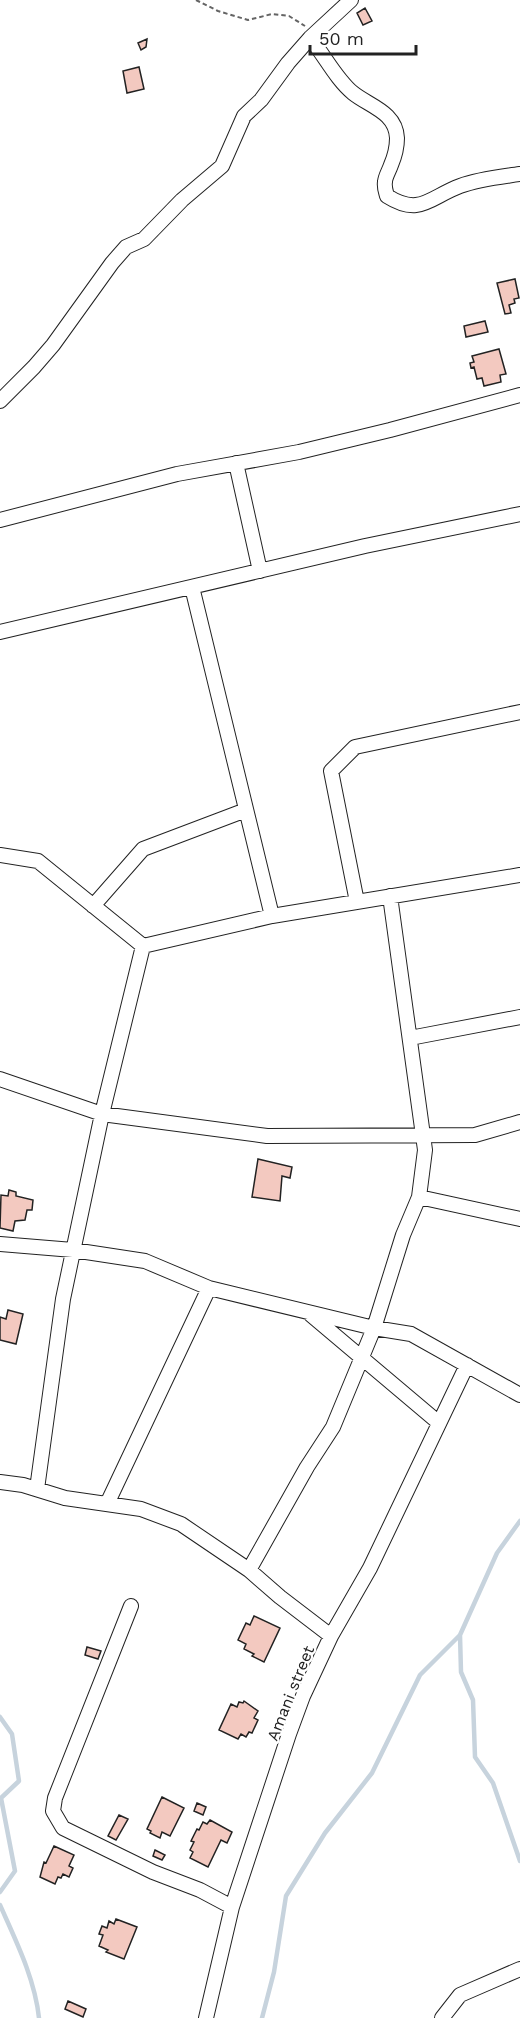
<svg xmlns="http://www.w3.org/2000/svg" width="520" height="2018" font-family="'Work Sans',sans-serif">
<rect width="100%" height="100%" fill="#fff"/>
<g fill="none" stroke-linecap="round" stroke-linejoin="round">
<path stroke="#c7d3dd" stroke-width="4.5" d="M520,1521l-23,32 -37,82 1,37 12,28 2,57 18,26 27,78
M0,1717l12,17 7,47 -18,17 14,73 -15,21
M0,1905c16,36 35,74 39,113
M262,2018l12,-46 12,-76 39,-63 47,-60 48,-98 40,-40"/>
</g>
<path fill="#f3c9c0" stroke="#222" stroke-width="1.5" d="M365,8l7,13 -9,4 -6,-12z
M147,39l-1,8 -5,3 -3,-7z
M139,67l5,22 -17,4 -4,-22z
M515,279l4,19 -5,1 1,4 -6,2 2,8 -6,1 -8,-31z
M485,321l3,11 -22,5 -2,-11z
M499,349l7,25 -6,1 1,7 -17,4 -2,-8 -5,1 -3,-12 -3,1 -1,-5 4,-1 -2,-6z
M258,1159l34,8 -2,11 -8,-2 -2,25 -28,-4z
M9,1190l7,2v4l17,4 -1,10h-5l-2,10 -10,1 -2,10 -13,-3 1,-33 7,1z
M8,1310l15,4 -7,30 -16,-4v-23l6,2z
M254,1616l26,12 -16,34 -12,-6 2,-2 -10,-5 2,-5 -8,-4 8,-17 4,2z
M87,1647l14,4 -3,8 -13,-4z
M244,1701l14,10 -4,7 4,2 -6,13 -3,-1 -3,5 -5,-3 -3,5 -19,-9 12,-26 6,3 2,-5 4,1z
M162,1797l22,11 -14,28 -8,-4 -2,6 -10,-5 1,-2 -4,-2z
M197,1803l9,4 -3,8 -9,-4z
M119,1815l9,4 -12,21 -8,-4z
M210,1820l22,12 -5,11 -6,-3 -13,27 -18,-9 3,-6 -3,-2 4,-8 -3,-1 6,-12 2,1 4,-8 4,2z
M54,1846l20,9 -5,11 4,2 -4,9 -6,-3 -2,4 -3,-1 -3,7 -15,-7 4,-15 2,1z
M155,1850l10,5 -3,5 -9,-4z
M116,1919l21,8 -13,32 -18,-7 2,-2 -9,-4 4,-11 -4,-1 3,-8 5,2 2,-7 5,3z
M68,2001l18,8 -3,8 -18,-8z"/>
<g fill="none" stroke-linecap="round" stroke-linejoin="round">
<g stroke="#222" stroke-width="16">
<path id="street" d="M310,38c15,18 26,41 43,55 16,13 43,19 44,45 0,8 -3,20 -6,27 -2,6 -6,12 -6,17 -1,5 1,10 2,14 33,21 43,1 73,-10 19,-7 40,-9 60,-12
M0,401l34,-34 19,-22 59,-82 14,-16 18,-8 38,-39 40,-34 22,-50 17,-16 27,-37 22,-25 41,-38
M236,463l24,108
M0,520l177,-46 122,-22 91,-22 130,-35
M192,587l80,329
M0,632l365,-86 155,-32
M0,855l38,6 105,85
M357,902l-26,-131 24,-24 165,-35
M93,906l50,-57 103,-39
M410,1038l110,-21
M0,1079l102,35 165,22 208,-1 45,-13
M419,1197l101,22
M0,1244l73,6 72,11 64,27 165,40 37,6 109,61
M311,1315l128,108
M0,1482l23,3 42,13 76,11 40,15 68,46 31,27 51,39 -28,60 -14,38 -57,173 -26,111
M37,1489l26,-190 39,-185 41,-168 129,-30 248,-41
M107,1504l102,-216
M249,1570l58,-103 26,-40 41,-99 29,-93 16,-38 6,-47 -35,-254
M131,1606l-76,192 -2,13 10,17 90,44 47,18 32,17
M331,1636l39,-68 97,-203
M442,2018l18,-23 60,-26"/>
</g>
<path stroke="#646464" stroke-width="2" stroke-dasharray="4.5 3" stroke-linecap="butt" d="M196,0l22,11 30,9 24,-6 17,2 16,10"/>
<use href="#street" stroke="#fff" stroke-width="14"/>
</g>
<g text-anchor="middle" stroke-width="4.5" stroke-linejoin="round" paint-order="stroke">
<g font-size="16" fill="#222" stroke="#fff">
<text transform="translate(290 1693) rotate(-68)" y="6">Amani street</text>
</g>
</g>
<path d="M310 45v9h106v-9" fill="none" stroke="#222222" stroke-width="3"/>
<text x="319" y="45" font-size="18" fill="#222222" stroke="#ffffff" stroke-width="4.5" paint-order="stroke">50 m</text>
</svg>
